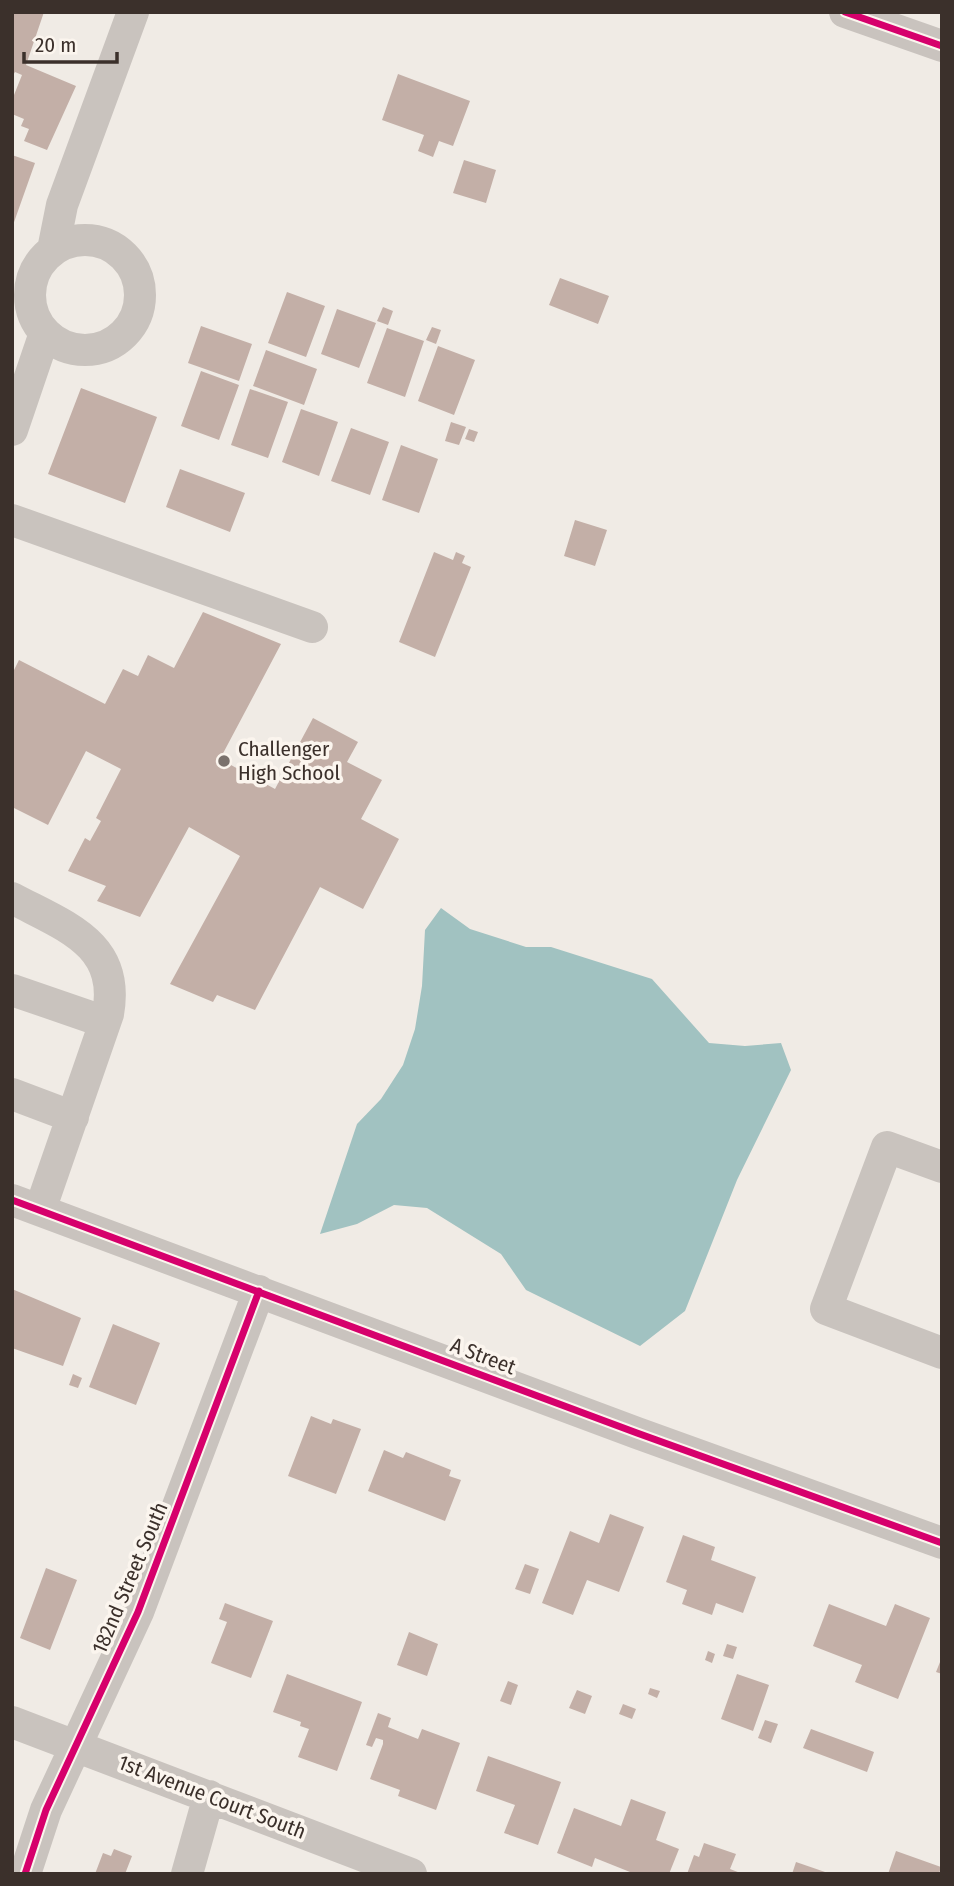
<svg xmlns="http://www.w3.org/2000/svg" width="954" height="1886" font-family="'Fira Sans Condensed',sans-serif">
<rect width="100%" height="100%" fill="#f0ebe5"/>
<path fill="#a1c2c1" d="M441,908l29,21 56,18h25l101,32 57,64 36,3 36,-3 10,27 -54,110 -52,131 -45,35 -114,-56 -25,-36 -74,-46 -33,-3 -37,19 -37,10 37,-110 24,-25 22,-34 12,-36 7,-43 3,-56z"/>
<path fill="#c3afa7" d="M12,12h32l-18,53 50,21 -29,64 -23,-9 5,-12 -8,-3 3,-7 -12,-5v-14l10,-25 -7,-3 -3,5z
M398,74l72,27 -17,45 -14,-5 -6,16 -15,-6 6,-16 -42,-15z
M12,155l23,8 -22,62h-1z
M464,160l32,10 -10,33 -33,-10z
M560,278l49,18 -11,28 -49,-19z
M287,292l38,14 -19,51 -38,-14z
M383,307l10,4 -5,14 -11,-4z
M337,309l39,14 -17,45 -38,-14z
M201,326l51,18 -13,37 -51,-18z
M432,327l9,3 -5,14 -10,-4z
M387,328l37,13 -19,56 -38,-14z
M438,346l37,14 -21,55 -36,-14z
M266,350l51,19 -13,36 -51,-19z
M201,371l38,14 -20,55 -38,-14z
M81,388l76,29 -32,86 -77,-29z
M250,389l38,13 -20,56 -37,-13z
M301,409l37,13 -19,54 -37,-14z
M451,422l15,5 -7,18 -14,-4z
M351,428l38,14 -19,53 -39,-14z
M469,429l9,3 -4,10 -9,-3z
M401,445l37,14 -19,54 -37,-13z
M180,469l65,24 -15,39 -64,-25z
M575,520l32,10 -12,36 -31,-10z
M434,552l19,8 3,-8 9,4 -3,7 9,4 -36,90 -36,-15z
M203,612l78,32 -61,115 55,30 38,-71 45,24 -11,20 35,18 -21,39 38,20 -36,70 -43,-22 -65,123 -38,-15 -4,7 -43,-18 70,-128 -51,-29 -49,90 -43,-16 9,-15 -38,-15 17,-33 5,3 11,-20 -5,-3 25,-49 -35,-18 -38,74 -36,-18v-133l7,-14 86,44 18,-35 15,7 10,-21 26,13z
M12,1289l69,29 -18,48 -51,-18z
M113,1324l47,19 -24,62 -47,-18z
M73,1374l9,4 -4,10 -9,-3z
M311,1416l20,8 2,-5 28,10 -25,65 -48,-18z
M384,1450l19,8 3,-6 45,18 -2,6 12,4 -16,41 -77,-30z
M610,1514l34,13 -25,65 -32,-12 -14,35 -31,-12 28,-72 29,12z
M683,1535l32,12 -4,13 45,17 -13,36 -27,-10 -4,12 -30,-11 5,-14 -21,-8z
M525,1564l14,5 -9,25 -15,-5z
M46,1568l31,12 -27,70 -30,-12z
M225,1603l48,18 -22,57 -40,-15 16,-41 -8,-3z
M829,1604l57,22 9,-22 35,14 -32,81 -43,-17 7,-17 -49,-19z
M409,1632l29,12 -11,32 -30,-11z
M727,1644l10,3 -4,12 -10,-3z
M708,1651l7,3 -3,9 -7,-3z
M942,1657v17l-6,-2z
M287,1674l75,28 -25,69 -39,-14 11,-28 -9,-3 1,-4 -28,-10z
M737,1674l32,11 -16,46 -32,-12z
M508,1681l10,4 -7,20 -11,-4z
M650,1688l10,3 -3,7 -9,-4z
M577,1690l15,6 -7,18 -16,-6z
M623,1704l13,5 -4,10 -13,-5z
M378,1713l13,5 -3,9 30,12 4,-10 38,14 -24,67 -38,-14 2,-6 -30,-11 13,-35v-4l-7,-2 -4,9 -6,-2z
M765,1720l13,4 -7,19 -13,-5z
M811,1729l63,23 -7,20 -64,-24z
M488,1756l73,26 -23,63 -34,-12 11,-28 -39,-14z
M631,1799l35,13 -10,28 23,9 -10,25h-34l-40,-16 -3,9 -35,-14 17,-45 47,18z
M704,1843l32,11 -6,15 13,5h-56l7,-19 5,2z
M114,1849l18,7 -7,18h-30l8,-21 8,3z
M896,1851l45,16 -2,7h-51z
M796,1862l32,11v1h-36z"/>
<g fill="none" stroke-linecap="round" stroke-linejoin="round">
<path stroke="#c9c3be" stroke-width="32" d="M845,12l97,34
M30 295a55 55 0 1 1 110 0a55 55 0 1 1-110 0Z
M53,250l9,-45 71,-193
M12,430l33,-97
M12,520l300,107
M12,898c52,28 109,45 96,116l-68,196
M12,990l93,32
M12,1094l61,23
M942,1167l-55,-20 -61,162 116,44
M12,1200l625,233 305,110
M12,1722l399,152
M25,1874l21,-64 92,-198 121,-321
M187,1874l22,-78"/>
<g stroke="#fbf5ee" stroke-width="11">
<path id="cycleway" d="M845,12l97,34
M12,1200l625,233 305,110
M25,1874l21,-64 92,-198 121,-321"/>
</g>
<use href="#cycleway" stroke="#d6006c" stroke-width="7"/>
</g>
<circle fill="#7a716c" stroke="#fbf5ee" stroke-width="2.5" cx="224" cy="761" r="7"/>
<g text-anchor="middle" stroke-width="7" stroke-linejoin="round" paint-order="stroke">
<g font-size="21" fill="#3b302b" stroke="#fbf5ee" text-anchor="start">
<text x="238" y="756">Challenger<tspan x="238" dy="24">High School</tspan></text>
</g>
<g font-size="21" fill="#3b302b" stroke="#fbf5ee">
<text transform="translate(483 1356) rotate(21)" y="7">A Street</text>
<text transform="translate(130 1578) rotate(-67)" y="7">182nd Street South</text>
<text transform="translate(212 1797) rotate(21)" y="7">1st Avenue Court South</text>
</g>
</g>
<rect width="954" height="1886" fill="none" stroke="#3b302b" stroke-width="28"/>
<path d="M24 52v10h93v-10" fill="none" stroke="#3b302b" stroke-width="3.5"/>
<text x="35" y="52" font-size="21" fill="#3b302b" stroke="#fbf5ee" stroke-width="5" paint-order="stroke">20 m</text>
</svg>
